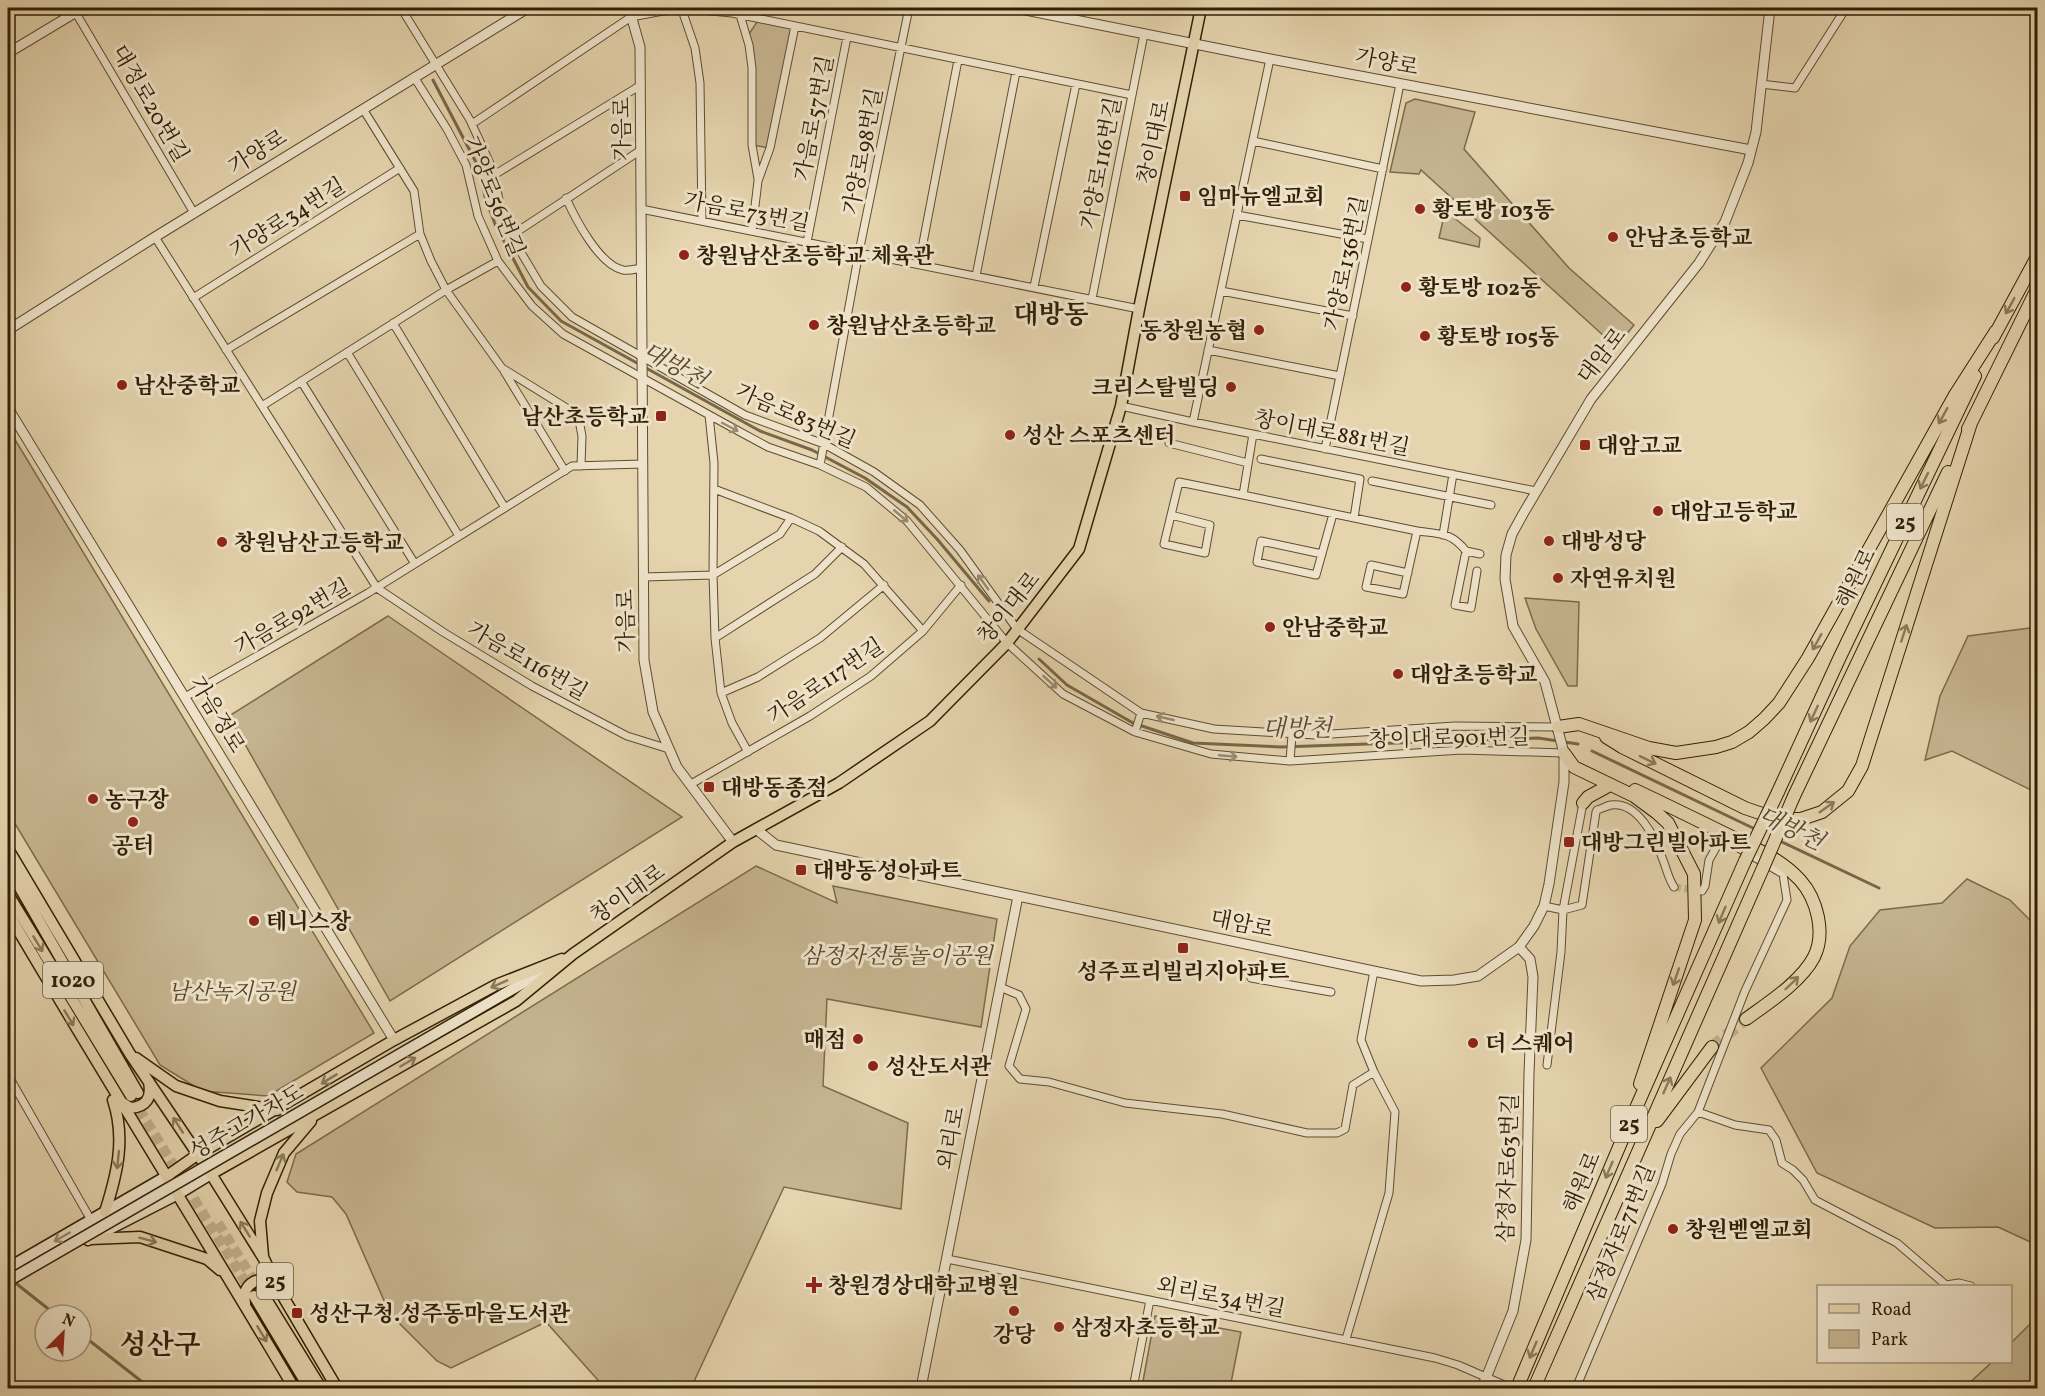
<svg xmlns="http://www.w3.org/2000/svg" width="2045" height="1396" font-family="Vollkorn,'Noto Serif KR',serif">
<rect width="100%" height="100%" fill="#e5d4ae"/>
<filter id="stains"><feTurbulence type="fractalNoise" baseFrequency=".00333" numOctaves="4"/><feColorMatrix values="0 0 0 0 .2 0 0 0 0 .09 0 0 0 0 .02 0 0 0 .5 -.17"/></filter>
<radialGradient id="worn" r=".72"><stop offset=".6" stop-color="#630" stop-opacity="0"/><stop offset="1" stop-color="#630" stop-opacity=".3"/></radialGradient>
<path fill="#c6b591" stroke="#7c6a4b" stroke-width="1.5" d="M759,19l36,7 -25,122 -18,-3 1,-53 -6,-55z
M1415,99l60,13 -11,37 105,119 65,57 -18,22 -195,-177 -2,4 -29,-2 16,-69z
M1445,211l35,27 -1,9 -40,-9z
M8,428l366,605 -106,63 -66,-5 -42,-26 -152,-253z
M1525,598l54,4 -2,84h-9l-32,-57z
M388,616l294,201 -292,184 -161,-285z
M2037,627v166l-85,-42 -27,9 15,-64 28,-60z
M756,866l81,37 -4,-17 164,33 -16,108 -154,-28 -4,87 85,37 -7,86 -117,-22 -93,201h-86l-59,-66 -95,46 -14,-7 -47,-47 -44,-100 -14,-17 -35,-5 -10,-10 9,-28z
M1967,879l43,21 27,27v323v-5l-39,-18 -63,1 -118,-55 -56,-105 71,-70 18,-52 30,-36 62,-7z
M1155,1316l86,16 -11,56h-46l-41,-7z
M2037,1317v71h-73l28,-26h18l1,-19z"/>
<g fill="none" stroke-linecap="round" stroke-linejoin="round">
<path stroke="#786648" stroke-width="3" d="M433,80l47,90 5,27 10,27 33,63 33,34 199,110 52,19 53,28 42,29 30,32 52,62
M1039,659l28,26 66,38 60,20 88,4 257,-9 40,6
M1592,751l163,78
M1778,840l101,48
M13,1281l43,34
M81,1334l69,54"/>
<path stroke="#c1b08c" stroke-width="7" stroke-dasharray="7 3.5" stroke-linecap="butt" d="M1674,887l22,3"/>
<path stroke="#c1b08c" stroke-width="10" stroke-dasharray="10 5" stroke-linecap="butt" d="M131,1096l121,197
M218,1223l41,66"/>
<path stroke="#c1b08c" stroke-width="12" stroke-dasharray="12 6" stroke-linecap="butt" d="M1712,1047l34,-28"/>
<g stroke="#5e4c2f" stroke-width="9">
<path id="minor" d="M73,8l121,205
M401,8l69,112 23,50 7,35 16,39 25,42 31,31 173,98 79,29 50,28 46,33 40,45 57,79 124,84 73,16 102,6 139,-9 103,1
M682,10l13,38 5,35 2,138
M740,15l9,30 3,23v77l6,34
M414,77l33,52 19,36 12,51 20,45 34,45 31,28 168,93 37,20 52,18 46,22 41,34 100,122 56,51 72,38 76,22 79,7 172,-11 102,3
M1761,84l34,4 51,-80
M363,109l51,82 6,43 11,27 15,29 56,78 76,47 4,21 -1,30
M472,124l159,-107 32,-6 27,-2 42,4 400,82
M1253,141l130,28
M494,175l147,-90
M566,198c9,20 33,67 57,72 6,1 13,-1 19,-2
M641,209l498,100
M1237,215l131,24
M752,231l6,-50 12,-33 25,-122
M512,235l129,-85
M155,237l222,351 66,44 89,54 95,50 42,13
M807,242l40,-205
M919,264l39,-204
M976,276l40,-204
M1034,287l42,-203
M1221,291l132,25
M193,298l207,-130
M1092,299l52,-265
M393,323l112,185
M226,350l194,-116
M1208,350l132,26
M347,352l112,184
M504,371l61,100
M301,381l114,183
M262,406l184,-116 52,-29
M1121,406l72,16 343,69
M709,415l5,48 -1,112 2,63 6,55 11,30 16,29
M1193,422l77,-363
M1169,443l79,20
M1325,449l75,-365
M1261,459l99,20 -6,39
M820,465l39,-213 50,-244
M1372,481l119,24
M714,489l77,29
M1243,495l174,36c23,3 34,1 49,20l14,3
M1171,515l39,10 -5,28 -41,-9 15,-62 64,13 10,-61
M1443,535l10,-61
M1466,551l-11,54 16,3 6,-37
M1322,554l-61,-13 -4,21 59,13 17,-61
M1408,573l-37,-8 -5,22 37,7 14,-63
M644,577l69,-2 67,-41 11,-16 28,13 45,33 59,67
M715,638l100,-64 27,-27
M721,693l37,-16 62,-39 64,-53
M185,697l183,-104 204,-127 71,-2
M1135,732l6,-19
M1290,761l2,-26
M691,784l119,-68 61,-40 52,-45 38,-46
M1544,906l19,4 19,-5 14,-93 1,-2c4,-1 9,-4 14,-5 27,-4 45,34 52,55 4,10 5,18 11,27
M1251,978l80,14
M1000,987l19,8 7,14 -17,57 11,13 29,3 76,21 97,11 85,19h30l8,-4 8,-44 21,-13
M1547,1065l14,-113 2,-42 20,-107
M8,1075l83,145
M1698,1112l47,-121 42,-91 -4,-26 -48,-28 -8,-3 -10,3 -8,14 -4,26 -3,5
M947,1259l488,99 23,7 53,23
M1346,1339l43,-146 6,-81 -21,-40 -13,-32 13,-69
M1133,1388l17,-88
M1576,1388l86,-204 9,-30 9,-20 18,-22 37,13 34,5 7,10 6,23 11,7 10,10 12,20 82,43 49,42 13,-2 12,3"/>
</g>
<g stroke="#5e4c2f" stroke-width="11">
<path id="tertiary" d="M629,8l11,39 4,613 9,52 24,55 56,75
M1015,8l255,51 481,91
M8,53l75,-45
M8,330l147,-93 373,-229
M8,408l386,632
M756,829l20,16 645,136 33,-1 24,-4 41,-29 15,-21 10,-20 5,-22 15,-102v-29l-19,-71 -32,-56 -8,-47 1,-24 6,-21 11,-20 68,-115 108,-136 26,-41 23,-59 8,-31 14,-124
M921,1388l97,-492
M1482,1388l31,-77 13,-71 3,-167 4,-96 -3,-18 -11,-12"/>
</g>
<g stroke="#311f05" stroke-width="13">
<path id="secondary" d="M504,994l48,-28
M88,1240l90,-46 33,-20
M8,1268l159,-92"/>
</g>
<g stroke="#311f05" stroke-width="13">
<path id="primary" d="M8,849l122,205 81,120 53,85 14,29 59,100
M8,867l130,226
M8,894l123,202
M8,913c94,160 192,316 286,475
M136,1058l40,28 44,15 57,9
M121,1102l9,6c17,-1 22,-11 19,-26
M211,1174l305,-173 57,-47 160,-112 106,-59 91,-62 77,-78 72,-94 42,-143 18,-97 62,-301
M167,1176l30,-21 197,-115 102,-55 66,-26
M105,1212c12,-38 21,-73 8,-112
M90,1239l50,-2 67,22 13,11
M263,1256l-3,-35 7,-28 17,-40 27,-32
M261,1291l60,97
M254,1296l55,92
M245,1303c-4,-20 16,-30 31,-17"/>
</g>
<g stroke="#311f05" stroke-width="14">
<path id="trunk" d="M1993,338l45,-83
M1968,429l70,-142
M1558,727l21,-3 70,24 27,5 40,-6 16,-5 17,-10 15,-13 15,-16 29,-45 147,-263 41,-64
M1606,737l16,10 123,61 32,11h24l21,-7 26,-21 14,-25 109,-343
M1564,753l10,14 60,29 23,17 11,10 26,51 1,46 -55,164
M1635,790c30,14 60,29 91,44 26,13 54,24 74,46 17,19 26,53 14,77 -13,25 -46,46 -68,62
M1778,792l61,-133 136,-283
M1794,796l154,-324
M1583,803l5,-6 22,-12
M1657,1121l55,-74
M1517,1388l108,-255 120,-272
M1534,1388l229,-520"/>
</g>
<use href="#minor" stroke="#eee3ca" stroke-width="7"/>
<use href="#tertiary" stroke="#eee3ca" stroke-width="9"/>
<use href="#secondary" stroke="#eee3ca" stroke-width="10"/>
<use href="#primary" stroke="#e5d4ae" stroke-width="10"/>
<use href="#trunk" stroke="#e5d4ae" stroke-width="12"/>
<g stroke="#311f05" stroke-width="13" stroke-linecap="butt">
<path id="secondary-bridge" d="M8,1281l496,-287"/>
</g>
<g stroke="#311f05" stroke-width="14" stroke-linecap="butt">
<path id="trunk-bridge" d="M1745,861l33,-69
M1763,868l31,-72"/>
</g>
<use href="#secondary-bridge" stroke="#eee3ca" stroke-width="10"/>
<use href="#trunk-bridge" stroke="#e5d4ae" stroke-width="12"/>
</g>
<defs><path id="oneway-shaft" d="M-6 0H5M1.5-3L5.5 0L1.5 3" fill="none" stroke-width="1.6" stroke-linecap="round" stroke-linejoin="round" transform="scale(1.5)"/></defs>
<g stroke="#8b7a5a">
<use href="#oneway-shaft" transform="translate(2010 306) rotate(119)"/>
<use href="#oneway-shaft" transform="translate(1943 416) rotate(119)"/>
<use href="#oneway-shaft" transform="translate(1924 481) rotate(116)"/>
<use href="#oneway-shaft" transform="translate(1904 633) rotate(-72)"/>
<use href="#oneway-shaft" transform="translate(1817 642) rotate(119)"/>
<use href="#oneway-shaft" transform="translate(1814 714) rotate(115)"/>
<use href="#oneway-shaft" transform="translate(1648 760) rotate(26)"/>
<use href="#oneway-shaft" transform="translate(1827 807) rotate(-35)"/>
<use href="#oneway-shaft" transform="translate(1722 915) rotate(113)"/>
<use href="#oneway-shaft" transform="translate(38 944) rotate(59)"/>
<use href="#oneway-shaft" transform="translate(1676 977) rotate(109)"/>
<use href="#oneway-shaft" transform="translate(1792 983) rotate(-44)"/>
<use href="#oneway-shaft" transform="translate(499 984) rotate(156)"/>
<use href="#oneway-shaft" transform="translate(69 1018) rotate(59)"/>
<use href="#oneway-shaft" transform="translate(408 1062) rotate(-30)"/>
<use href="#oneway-shaft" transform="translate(329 1079) rotate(149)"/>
<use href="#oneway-shaft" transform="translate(1667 1085) rotate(-66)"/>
<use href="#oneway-shaft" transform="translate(178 1125) rotate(-123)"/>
<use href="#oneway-shaft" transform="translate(118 1160) rotate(96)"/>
<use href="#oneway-shaft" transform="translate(280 1162) rotate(-67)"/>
<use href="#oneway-shaft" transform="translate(1609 1170) rotate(113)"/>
<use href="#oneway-shaft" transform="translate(245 1229) rotate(-122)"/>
<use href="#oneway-shaft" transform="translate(148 1240) rotate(15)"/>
<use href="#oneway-shaft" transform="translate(262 1334) rotate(59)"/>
<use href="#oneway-shaft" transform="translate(1533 1350) rotate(113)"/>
</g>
<g stroke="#998b71">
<use href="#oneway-shaft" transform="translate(730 427) rotate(28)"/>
<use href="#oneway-shaft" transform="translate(901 516) rotate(40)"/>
<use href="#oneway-shaft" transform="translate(983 582) rotate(-126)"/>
<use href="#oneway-shaft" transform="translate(1050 682) rotate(42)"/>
<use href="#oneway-shaft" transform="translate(1165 718) rotate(-167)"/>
<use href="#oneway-shaft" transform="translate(1228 756) rotate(5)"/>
<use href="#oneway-shaft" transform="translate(62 1237) rotate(150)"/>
</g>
<g fill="#8f2418" stroke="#eee3ca" stroke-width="2">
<rect x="1179" y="190" width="12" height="12" rx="3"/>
<circle cx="1420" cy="209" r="6"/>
<circle cx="1613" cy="237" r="6"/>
<circle cx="684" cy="255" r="6"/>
<circle cx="1406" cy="287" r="6"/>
<circle cx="814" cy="325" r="6"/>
<circle cx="1259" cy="330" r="6"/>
<circle cx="1425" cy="336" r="6"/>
<circle cx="122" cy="385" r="6"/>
<circle cx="1231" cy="387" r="6"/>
<rect x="655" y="410" width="12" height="12" rx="3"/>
<circle cx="1010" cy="435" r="6"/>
<rect x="1579" y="439" width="12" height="12" rx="3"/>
<circle cx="1658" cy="511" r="6"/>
<circle cx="1549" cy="541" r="6"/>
<circle cx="222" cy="542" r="6"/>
<circle cx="1558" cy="578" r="6"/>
<circle cx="1270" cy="627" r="6"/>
<circle cx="1398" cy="674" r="6"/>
<rect x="703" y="781" width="12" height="12" rx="3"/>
<circle cx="93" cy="799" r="6"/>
<circle cx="133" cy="822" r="6"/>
<rect x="1563" y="836" width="12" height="12" rx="3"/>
<rect x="795" y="864" width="12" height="12" rx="3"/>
<circle cx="254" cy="921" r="6"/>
<rect x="1177" y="942" width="12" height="12" rx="3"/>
<circle cx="858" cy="1039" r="6"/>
<circle cx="1473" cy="1043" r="6"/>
<circle cx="873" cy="1066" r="6"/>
<circle cx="1673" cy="1229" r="6"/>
<path d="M811 1276h6v6h6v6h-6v6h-6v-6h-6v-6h6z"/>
<circle cx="1014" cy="1311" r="6"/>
<rect x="291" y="1307" width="12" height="12" rx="3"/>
<circle cx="1059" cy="1327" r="6"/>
</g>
<g text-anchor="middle" stroke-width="6" stroke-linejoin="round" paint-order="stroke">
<g fill="#eee3ca" stroke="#6a5a40" stroke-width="1.5">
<rect x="1887" y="504" width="36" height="36" rx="4.5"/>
<rect x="43" y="962" width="60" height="36" rx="4.5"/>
<rect x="1611" y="1106" width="36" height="36" rx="4.5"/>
<rect x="257" y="1263" width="36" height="36" rx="4.5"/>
</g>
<g font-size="21" font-weight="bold" fill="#311f05">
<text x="1905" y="529">25</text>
<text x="73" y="987">1020</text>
<text x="1629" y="1131">25</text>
<text x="275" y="1288">25</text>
</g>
<g font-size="22" fill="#311f05" stroke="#eee3ca">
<text transform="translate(1387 61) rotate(11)" y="8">가양로</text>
<text transform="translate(151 103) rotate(60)" y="8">대정로20번길</text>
<text transform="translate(813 118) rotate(-79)" y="8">가음로57번길</text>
<text transform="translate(621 129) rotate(-90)" y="8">가음로</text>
<text transform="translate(1153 142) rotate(-78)" y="8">창이대로</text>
<text transform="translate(257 151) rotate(-32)" y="8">가양로</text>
<text transform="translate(862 151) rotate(-79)" y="8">가양로98번길</text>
<text transform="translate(1100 163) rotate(-79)" y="8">가양로116번길</text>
<text transform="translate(495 196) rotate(68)" y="8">가양로56번길</text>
<text transform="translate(747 211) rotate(11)" y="8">가음로73번길</text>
<text transform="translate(287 217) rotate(-32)" y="8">가양로34번길</text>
<text transform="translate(1345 263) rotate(-78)" y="8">가양로136번길</text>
<text transform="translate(1601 355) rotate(-52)" y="8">대암로</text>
<text transform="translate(796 415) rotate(24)" y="8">가음로83번길</text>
<text transform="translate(1332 432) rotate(11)" y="8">창이대로881번길</text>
<text transform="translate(1855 578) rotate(-64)" y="8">해원로</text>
<text transform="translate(1008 607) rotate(-51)" y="8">창이대로</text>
<text transform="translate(292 616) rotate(-30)" y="8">가음로92번길</text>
<text transform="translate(625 621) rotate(-91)" y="8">가음로</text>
<text transform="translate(528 660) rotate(30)" y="8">가음로116번길</text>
<text transform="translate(825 680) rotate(-34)" y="8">가음로117번길</text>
<text transform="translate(218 714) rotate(59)" y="8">가음정로</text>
<text transform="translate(1449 737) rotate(-1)" y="8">창이대로901번길</text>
<text transform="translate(627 893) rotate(-35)" y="8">창이대로</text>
<text transform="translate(1242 923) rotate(12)" y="8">대암로</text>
<text transform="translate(246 1121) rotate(-30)" y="8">성주고가차도</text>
<text transform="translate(950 1138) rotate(-79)" y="8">외리로</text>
<text transform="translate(1507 1168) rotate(-88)" y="8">삼정자로63번길</text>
<text transform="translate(1581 1182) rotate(-67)" y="8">해원로</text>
<text transform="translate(1620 1233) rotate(-68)" y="8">삼정자로71번길</text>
<text transform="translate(1221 1296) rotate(11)" y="8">외리로34번길</text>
</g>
<g font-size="22" font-weight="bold" fill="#311f05" stroke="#eee3ca" text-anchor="start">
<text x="1197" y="204">임마뉴엘교회</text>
<text x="1432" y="217">황토방 103동</text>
<text x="1625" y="245">안남초등학교</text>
<text x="696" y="263">창원남산초등학교 체육관</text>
<text x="1418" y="295">황토방 102동</text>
<text x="826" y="333">창원남산초등학교</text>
<text x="1247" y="338" text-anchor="end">동창원농협</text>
<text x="1437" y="344">황토방 105동</text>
<text x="134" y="393">남산중학교</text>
<text x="1219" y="395" text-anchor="end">크리스탈빌딩</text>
<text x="649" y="424" text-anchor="end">남산초등학교</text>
<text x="1022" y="443">성산 스포츠센터</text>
<text x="1597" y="453">대암고교</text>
<text x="1670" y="519">대암고등학교</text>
<text x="1561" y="549">대방성당</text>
<text x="234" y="550">창원남산고등학교</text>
<text x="1570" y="586">자연유치원</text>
<text x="1282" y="635">안남중학교</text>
<text x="1410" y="682">대암초등학교</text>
<text x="721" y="795">대방동종점</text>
<text x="105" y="807">농구장</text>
<text x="1581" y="850">대방그린빌아파트</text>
<text x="133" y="853" text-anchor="middle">공터</text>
<text x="813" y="878">대방동성아파트</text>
<text x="266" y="929">테니스장</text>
<text x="1183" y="979" text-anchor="middle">성주프리빌리지아파트</text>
<text x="846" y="1047" text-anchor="end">매점</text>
<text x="1485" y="1051">더 스퀘어</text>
<text x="885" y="1074">성산도서관</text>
<text x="1685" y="1237">창원벧엘교회</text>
<text x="828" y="1293">창원경상대학교병원</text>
<text x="309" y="1321">성산구청.성주동마을도서관</text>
<text x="1071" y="1335">삼정자초등학교</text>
<text x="1014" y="1342" text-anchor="middle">강당</text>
</g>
<g font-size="22" font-style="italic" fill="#564428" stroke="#eee3ca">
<text x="897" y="963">삼정자전통놀이공원</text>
<text x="232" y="999">남산녹지공원</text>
</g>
<g font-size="24" font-style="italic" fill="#5b492c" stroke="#eee3ca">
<text transform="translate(675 365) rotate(29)" y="8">대방천</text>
<text x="1297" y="736">대방천</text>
<text transform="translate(1791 828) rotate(26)" y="8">대방천</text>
</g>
<g font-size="26" font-weight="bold" fill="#311f05" stroke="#eee3ca">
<text x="1051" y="323">대방동</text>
</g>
<g font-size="28" font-weight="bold" fill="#311f05" stroke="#eee3ca">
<text x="160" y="1354">성산구</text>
</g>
</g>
<rect width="2045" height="1396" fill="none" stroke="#e5d4ae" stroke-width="30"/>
<rect x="9" y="9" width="2027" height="1378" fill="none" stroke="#311f05" stroke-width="3"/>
<rect x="15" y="15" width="2015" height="1366" fill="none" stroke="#311f05" stroke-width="1.5"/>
<rect x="1817" y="1285" width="195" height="78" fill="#eee3ca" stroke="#a2957b" stroke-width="1.5"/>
<rect x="1829" y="1304" width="30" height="9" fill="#e5d4ae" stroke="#a2957b" stroke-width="1.5"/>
<text x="1871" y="1315" font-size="18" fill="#311f05">Road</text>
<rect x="1829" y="1330" width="30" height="18" fill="#c6b591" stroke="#a2957b" stroke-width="1.5"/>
<text x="1871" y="1345" font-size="18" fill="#311f05">Park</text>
<g transform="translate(63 1333) rotate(24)"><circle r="28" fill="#eee3ca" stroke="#a2957b" stroke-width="1.5"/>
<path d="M0-4.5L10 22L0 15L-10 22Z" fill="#8f2418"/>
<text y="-9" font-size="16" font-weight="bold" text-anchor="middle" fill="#311f05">N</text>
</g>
<rect width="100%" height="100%" filter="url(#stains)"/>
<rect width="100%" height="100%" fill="url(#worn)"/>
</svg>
